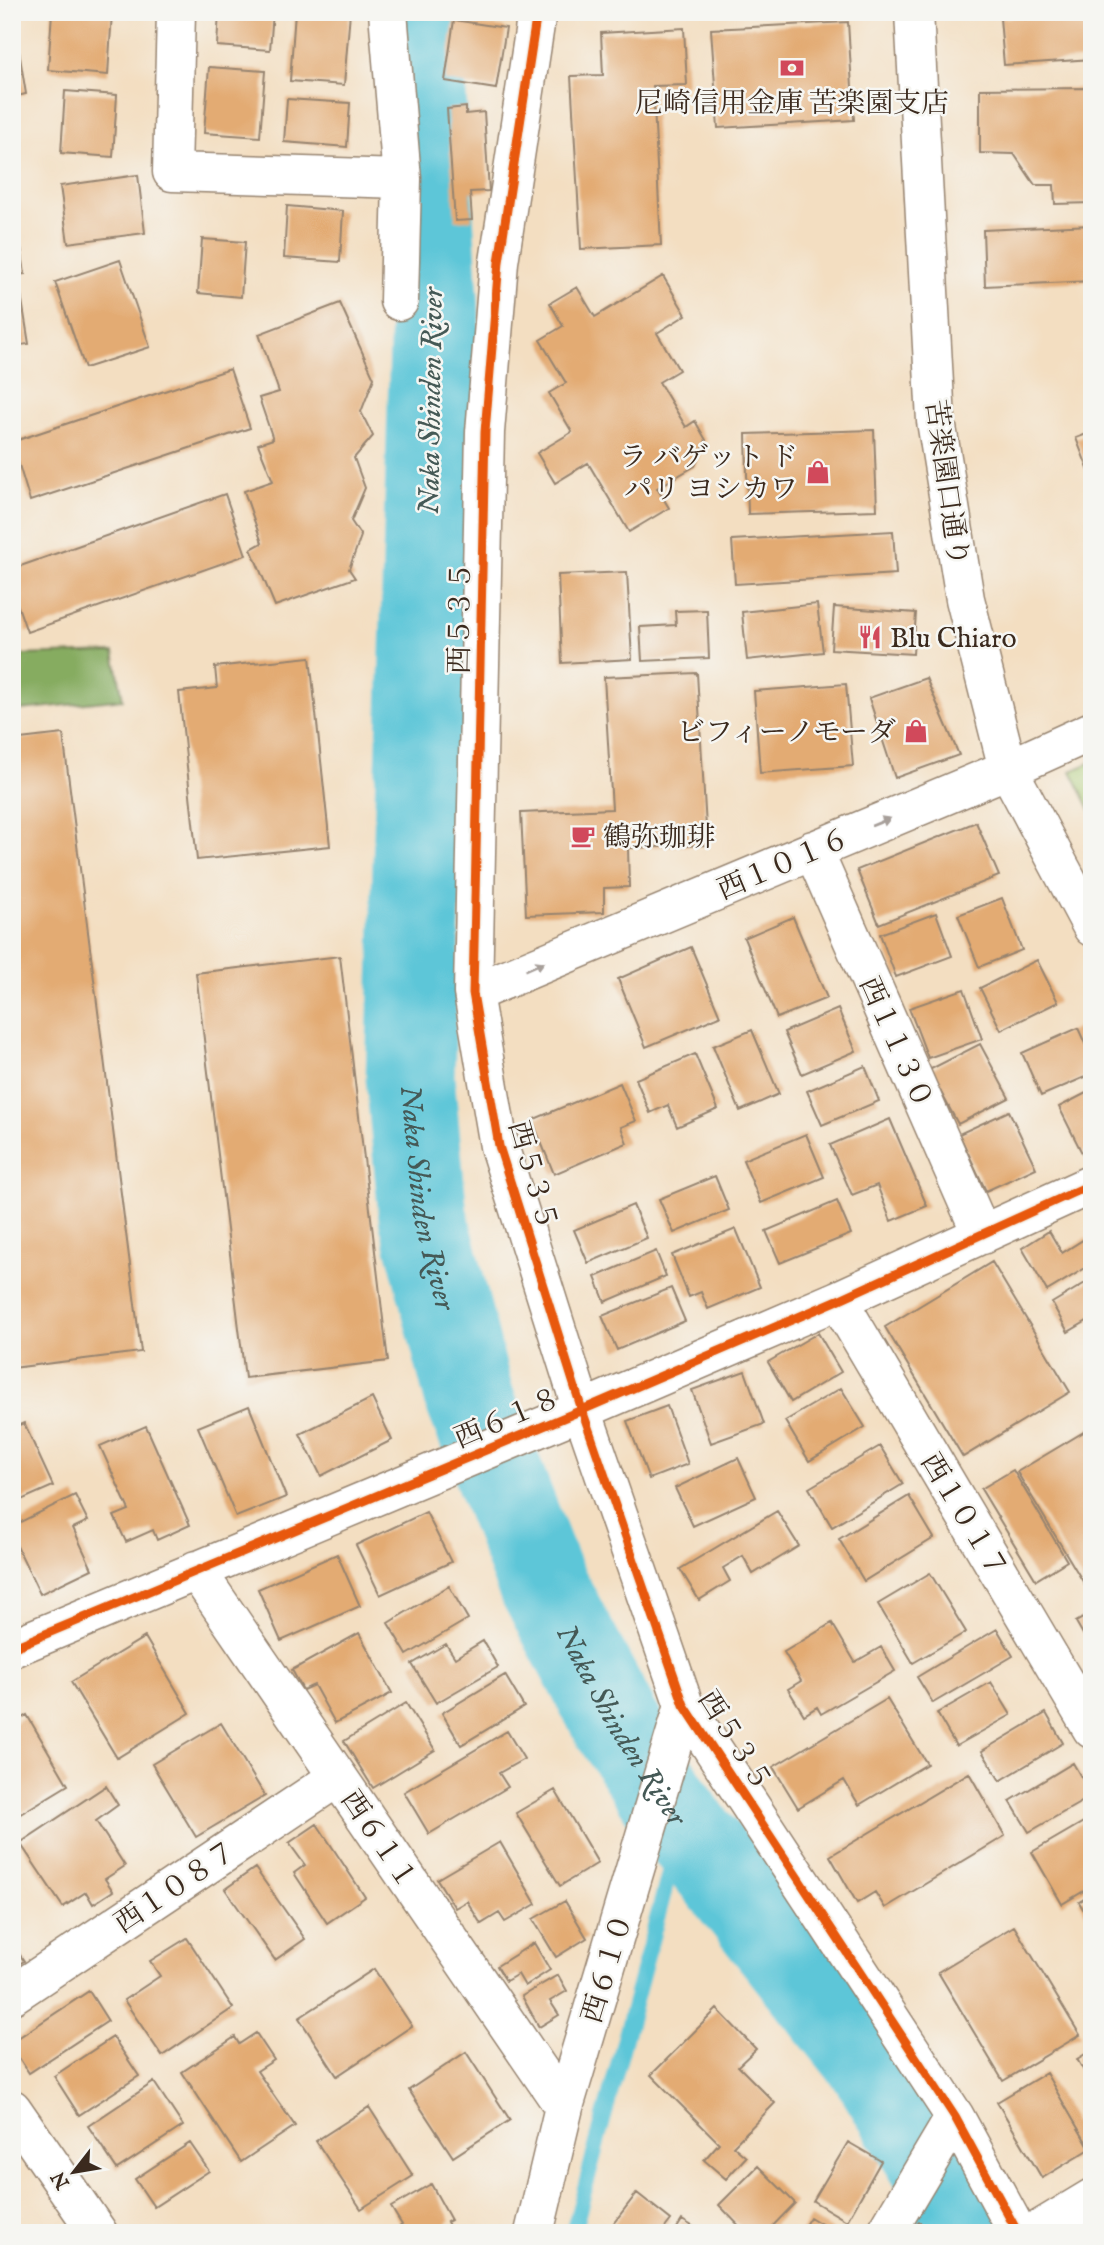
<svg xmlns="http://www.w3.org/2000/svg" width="1104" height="2245" font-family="'IM FELL English','Noto Serif JP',serif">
<rect width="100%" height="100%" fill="#f6f6f2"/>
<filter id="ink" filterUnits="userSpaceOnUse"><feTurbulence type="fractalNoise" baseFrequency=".0143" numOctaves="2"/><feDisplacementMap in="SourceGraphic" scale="14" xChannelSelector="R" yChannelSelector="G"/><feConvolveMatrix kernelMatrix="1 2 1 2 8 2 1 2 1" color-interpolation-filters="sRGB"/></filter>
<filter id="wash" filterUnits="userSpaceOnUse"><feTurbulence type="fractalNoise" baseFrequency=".00686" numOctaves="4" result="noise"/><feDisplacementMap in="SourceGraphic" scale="28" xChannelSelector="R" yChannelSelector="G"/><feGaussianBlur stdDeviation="1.57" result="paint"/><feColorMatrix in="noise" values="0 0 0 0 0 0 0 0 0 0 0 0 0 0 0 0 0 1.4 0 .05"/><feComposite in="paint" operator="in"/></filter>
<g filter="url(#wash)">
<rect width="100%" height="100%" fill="#f3dec1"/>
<path fill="#a9c76e" stroke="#727846" stroke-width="2" d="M1092,762v51l-21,-42z"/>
<path fill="#86ac61" stroke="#606b40" stroke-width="2" d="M12,640l6,15 96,-3 9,47 -111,12z"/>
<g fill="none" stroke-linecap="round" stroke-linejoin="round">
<path stroke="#5dc6d8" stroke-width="16" d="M573,2233l109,-408"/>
<path stroke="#5dc6d8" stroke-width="89" id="s1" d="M417,12l18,303 -25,762 13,139 46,181 71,183 77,145 65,100 189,237 104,171"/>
</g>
<g id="blocks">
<path fill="#e3ab73" d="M52,12h60l-4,63 -60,-5z
M219,12h54l-3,38 -53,-4z
M295,12h55l-6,73 -54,-4z
M1092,12v47l-88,6 -4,-47z
M454,20l52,8 -10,61 -51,-8z
M848,22l6,98 -136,8 -7,-99z
M684,28l3,57 -34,1 8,159 -80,4 -10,-173 32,-1 -2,-42z
M19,51l7,43 -14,3v-45z
M209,67l56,4 -5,66 -56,-4z
M1092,88v115l-37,1 -1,-19h-19l-21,-31 -34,-1v-64z
M65,91l52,4 -4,62 -52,-4z
M287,99l63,4 -3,44 -63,-5z
M466,107v7l18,-2 5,79 -19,1 2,28 -17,1 -8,-112z
M12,154h3l4,61 -7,1z
M138,175l7,58 -77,10 -8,-57z
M287,206l56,5 -3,51 -56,-4z
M1092,225v56l-107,5 -2,-56z
M18,227l7,47 -13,1v-47z
M202,239l43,3 -4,55 -43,-4z
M120,260l30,87 -65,21 -30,-86z
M663,276l23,39 -29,18 22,37 -20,12 27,45 9,-6 11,19 -11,26 -38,22 12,20 -40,24 -41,-69 -33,20 -18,-30 35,-21 -23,-39 17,-10 -26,-43 23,-14 -13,-23 27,-16 18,30z
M20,288l9,56 -17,2v-57z
M340,303l34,75 -13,34 12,24 -19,22 11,30 -14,33 10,15 -12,33 6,9 -80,28 -24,-57 11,-6 -18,-52 29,-10 -15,-37 15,-5 -14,-41 20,-6 -20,-58z
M230,369l20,59 -220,73 -18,-59z
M874,430l3,80 -129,4 -2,-80z
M1092,432v47l-16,-41z
M225,494l21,61 -219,77 -15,-43v-20z
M893,531l3,43 -161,10 -3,-44z
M627,572l5,87 -70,4 -4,-88z
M817,604l6,48 -76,8 -5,-48z
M834,607l82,6 -3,41 -82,-5z
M707,610l2,48 -67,3 -2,-34 36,-2 -1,-14z
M310,657l20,189 -133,14 -18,-168 38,-4 -2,-21z
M697,673l10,172 -79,3 1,39 -25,1v24l-78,3 -5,-102 91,-4 -8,-132z
M926,678l33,77 -64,23 -26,-80z
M846,684l7,82 -93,7 -6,-82z
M63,734l78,618 -129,16v-628z
M976,822l23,54 -120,48 -22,-54z
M1002,898l20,52 -43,17 -21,-52z
M936,913l16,43 -56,21 -16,-43z
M793,917l34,81 -50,20 -33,-80z
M691,947l29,69 -74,31 -28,-68z
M340,956l48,405 -143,17 -49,-405z
M1037,960l21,42 -57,28 -21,-42z
M964,989l18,50 -54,19 -19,-50z
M838,1009l18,42 -54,23 -18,-42z
M1078,1028l14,31v15l-51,22 -19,-43z
M752,1030l27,64 -39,17 -27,-65z
M980,1044l29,54 -51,26 -29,-54z
M695,1054l23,55 -41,18 -9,-22 -18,8 -14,-34z
M865,1066l14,35 -57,24 -15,-34z
M620,1083l16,38 -15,6 6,16 -73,31 -22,-54z
M1092,1090v58l-10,5 -23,-46z
M1009,1111l27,57 -50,23 -27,-57z
M890,1119l37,87 -36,15 -14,-36 -25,10 -22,-50z
M806,1134l18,43 -63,26 -18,-43z
M715,1176l14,34 -55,23 -15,-34z
M837,1201l14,33 -71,29 -14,-32z
M633,1205l14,33 -59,25 -14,-33z
M736,1229l24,58 -52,22 -7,-17 -12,5 -17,-42z
M1049,1231l13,22 24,-15 6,11v15l-45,27 -25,-43z
M656,1251l10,25 -61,26 -10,-25z
M992,1262l78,130 -107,65 -78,-130z
M1092,1279v39l-24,14 -16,-29z
M671,1288l14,33 -68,29 -15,-34z
M818,1333l23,39 -50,30 -23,-40z
M745,1371l19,53 -53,19 -19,-53z
M841,1388l24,39 -56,34 -24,-40z
M372,1398l20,42 -71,36 -21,-42z
M249,1406l37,91 -50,20 -38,-90z
M667,1406l21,58 -39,15 -22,-58z
M24,1423l29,63 -41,18v-76z
M146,1426l44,99 -33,15 -4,-10 -27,12 -12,-26 15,-6 -29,-64z
M1092,1427v154l-7,4 -68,-113z
M880,1446l23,38 -71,43 -23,-39z
M738,1458l18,39 -63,29 -18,-38z
M1013,1470l54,91 -31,19 -55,-91z
M75,1495l13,26 -15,7 19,41 -52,25 -28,-58v-10z
M909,1496l25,42 -70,43 -25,-42z
M777,1511l22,35 -46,28 -10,-18 -20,12 7,13 -31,19 -19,-31z
M426,1512l25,50 -71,33 -24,-50z
M337,1554l23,52 -79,35 -23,-52z
M930,1573l36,59 -53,31 -35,-59z
M449,1586l19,33 -61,36 -19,-32z
M1092,1613v37l-16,-28z
M832,1623l23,39 26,-15 14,24 -74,43 -4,-7 -13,8 -16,-26 13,-8 -17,-29z
M997,1629l16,27 -80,47 -16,-26z
M359,1633l33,60 -57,30 -21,-38 -11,5 -11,-20z
M145,1637l45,76 -73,45 -46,-76z
M483,1641l15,26 -62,36 -24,-39 34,-20 9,14z
M505,1675l19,32 -63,38 -19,-32z
M991,1682l20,33 -55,31 -19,-33z
M887,1699l40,65 -68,41 -15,-25 -46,28 -25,-41z
M406,1703l29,47 -62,38 -29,-47z
M1046,1713l17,30 -63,38 -18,-30z
M27,1715l41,70 -56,34v-95z
M221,1723l44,73 -69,41 -44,-73z
M507,1731l17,28 -25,14 9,14 -79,47 -25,-42z
M1073,1763l19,33 -63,36 -19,-31z
M969,1773l36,63 -120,72 -10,-16 -18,11 -27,-47z
M106,1786l12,19 -22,16 29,45 -20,13 8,12 -20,13 -7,-12 -23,15 -43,-64z
M555,1790l43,73 -38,23 -44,-73z
M1092,1817v69l-30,18 -30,-52z
M317,1824l48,73 -38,26 -33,-50 11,-8 -16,-22z
M500,1842l36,62 -31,18 -6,-9 -18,11 -14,-23 -12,7 -18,-29z
M255,1868l50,71 -30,21 -50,-71z
M1092,1894v30l-13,-22z
M565,1901l22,37 -31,19 -23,-38z
M1014,1926l66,109 -77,46 -65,-109z
M187,1938l46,70 -71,48 -38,-56 36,-24 -10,-15z
M12,1943l12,18 -12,7z
M534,1943l16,27 -25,16 -7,-12 -12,7 -9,-15z
M374,1969l38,57 -75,50 -38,-58z
M558,1975l9,16 -17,10 9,14 -20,12 -17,-31z
M89,1991l19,30 -79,52 -17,-26v-5z
M717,2009l39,40 -18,17 37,37 -42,43 13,11 -20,22 -22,-19 15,-17 -68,-68z
M256,2033l18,27 -17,11 38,55 -54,36 -59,-90 53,-35 4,7z
M113,2037l26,39 -60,39 -25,-39z
M1092,2050v35l-15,-26z
M466,2052l44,68 -57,37 -44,-67z
M1046,2073l44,76 -48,29 -45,-76z
M154,2082l29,44 -66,43 -29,-43z
M369,2107l44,69 -52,33 -45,-68z
M848,2142l33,19 -34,60 -34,-20z
M190,2143l19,28 -55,36 -19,-28z
M758,2166l37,37 -29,30h-20l-27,-28z
M431,2184l20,36 -4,2 6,11h-64l13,-8 -11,-18z
M637,2193l34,27 -10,13h-55z
M810,2217l26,16h-36z
M682,2220l22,13h-30z
M919,2222l19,11h-26z"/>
</g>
</g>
<g filter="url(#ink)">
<use href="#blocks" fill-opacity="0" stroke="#978470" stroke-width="2"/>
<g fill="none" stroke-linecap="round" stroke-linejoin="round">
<g stroke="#978470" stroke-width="41">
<path id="minor" d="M176,12l-4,160 230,7
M388,12l14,167 -3,122
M537,12l-38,250 -14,170 -12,561 26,153 83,264 102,295 271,412 63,116
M914,12l22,409 29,178 43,170 84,158
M813,850l169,385
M473,993l535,-224 84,-38
M838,1300l254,429
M196,1570l368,537
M12,1648l570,-238 256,-110 254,-116
M12,1995l326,-218
M12,2109l86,124
M534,2233l30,-126 120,-402
M886,2233l69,-116
M1034,2233l58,-35"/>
</g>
<use href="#minor" stroke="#fff" stroke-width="38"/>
<g stroke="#f6f6f2" stroke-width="13">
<path id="cycleway" d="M537,12l-38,250 -14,170 -12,561 26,153 83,264 102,295 271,412 63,116
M12,1648l570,-238 256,-110 254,-116"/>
</g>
<use href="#cycleway" stroke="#e8590c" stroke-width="9"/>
</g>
<defs><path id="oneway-solid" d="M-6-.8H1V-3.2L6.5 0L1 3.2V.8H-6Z" transform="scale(1.75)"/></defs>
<g fill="#a79f9a">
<use href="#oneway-solid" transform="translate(881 822) rotate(-22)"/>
<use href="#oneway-solid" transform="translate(535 966) rotate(-23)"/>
</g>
</g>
<defs>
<g id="bank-bare" transform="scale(1.89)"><path d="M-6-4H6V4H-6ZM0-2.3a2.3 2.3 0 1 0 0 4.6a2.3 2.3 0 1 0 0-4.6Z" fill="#d1495b" stroke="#f6f6f2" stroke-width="2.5" paint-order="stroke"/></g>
<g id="shop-bare" transform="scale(1.89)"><path d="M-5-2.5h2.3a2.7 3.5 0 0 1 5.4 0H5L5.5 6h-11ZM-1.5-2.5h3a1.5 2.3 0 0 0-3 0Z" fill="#d1495b" stroke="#f6f6f2" stroke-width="2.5" paint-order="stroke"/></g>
<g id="restaurant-bare" transform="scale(1.89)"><path d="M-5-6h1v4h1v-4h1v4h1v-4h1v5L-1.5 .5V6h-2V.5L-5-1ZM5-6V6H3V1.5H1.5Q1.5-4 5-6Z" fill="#d1495b" stroke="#f6f6f2" stroke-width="2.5" paint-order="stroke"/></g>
<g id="cafe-bare" transform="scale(1.89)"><path d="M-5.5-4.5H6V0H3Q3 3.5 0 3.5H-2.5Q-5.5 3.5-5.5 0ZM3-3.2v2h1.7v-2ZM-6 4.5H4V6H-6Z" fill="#d1495b" stroke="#f6f6f2" stroke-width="2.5" paint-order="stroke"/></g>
</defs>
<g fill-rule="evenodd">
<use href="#bank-bare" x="792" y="68"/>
<use href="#shop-bare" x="818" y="472"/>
<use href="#restaurant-bare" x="870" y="637"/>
<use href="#shop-bare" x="916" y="731"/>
<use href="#cafe-bare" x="583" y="836"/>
</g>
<g text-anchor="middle" stroke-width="5" stroke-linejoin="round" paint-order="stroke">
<g font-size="28" fill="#3b2a1e" stroke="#f6f6f2" text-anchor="end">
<text x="792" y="112" text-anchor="middle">尼崎信用金庫 苦楽園支店</text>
<text x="798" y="466">ラ バゲット ド<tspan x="798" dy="32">パリ ヨシカワ</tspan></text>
<text x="890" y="647" text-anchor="start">Blu Chiaro</text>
<text x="896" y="741">ビフィーノモーダ</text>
<text x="603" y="846" text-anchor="start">鶴弥珈琲</text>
</g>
<g font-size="28" fill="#3b2a1e" stroke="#f6f6f2">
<text transform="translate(948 483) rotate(82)" y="10">苦楽園口通り</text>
<text transform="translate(459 618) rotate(-89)" y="10">西５３５</text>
<text transform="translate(783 863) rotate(-23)" y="10">西１０１６</text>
<text transform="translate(897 1042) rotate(66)" y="10">西１１３０</text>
<text transform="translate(534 1175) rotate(74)" y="10">西５３５</text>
<text transform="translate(507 1417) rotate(-23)" y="10">西６１８</text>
<text transform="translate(965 1515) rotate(59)" y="10">西１０１７</text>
<text transform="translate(736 1740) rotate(58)" y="10">西５３５</text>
<text transform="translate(380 1839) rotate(56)" y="10">西６１１</text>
<text transform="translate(175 1886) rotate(-34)" y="10">西１０８７</text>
<text transform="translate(606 1968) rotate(-73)" y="10">西６１０</text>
</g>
<g font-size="30" font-style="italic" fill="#455956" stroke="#f6f6f2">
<text transform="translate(430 401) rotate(-89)" y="10">Naka Shinden River</text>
<text dy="10" stroke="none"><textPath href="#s1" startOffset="1188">Naka Shinden River</textPath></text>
<text dy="10" stroke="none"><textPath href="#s1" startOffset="1755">Naka Shinden River</textPath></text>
</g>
</g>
<rect width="1104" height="2245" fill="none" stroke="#f6f6f2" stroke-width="42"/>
<g transform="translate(74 2172) rotate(239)" stroke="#f6f6f2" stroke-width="5" paint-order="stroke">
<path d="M0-5L12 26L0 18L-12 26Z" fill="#3b2a1e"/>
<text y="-10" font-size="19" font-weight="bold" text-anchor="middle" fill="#3b2a1e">N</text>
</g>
</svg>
